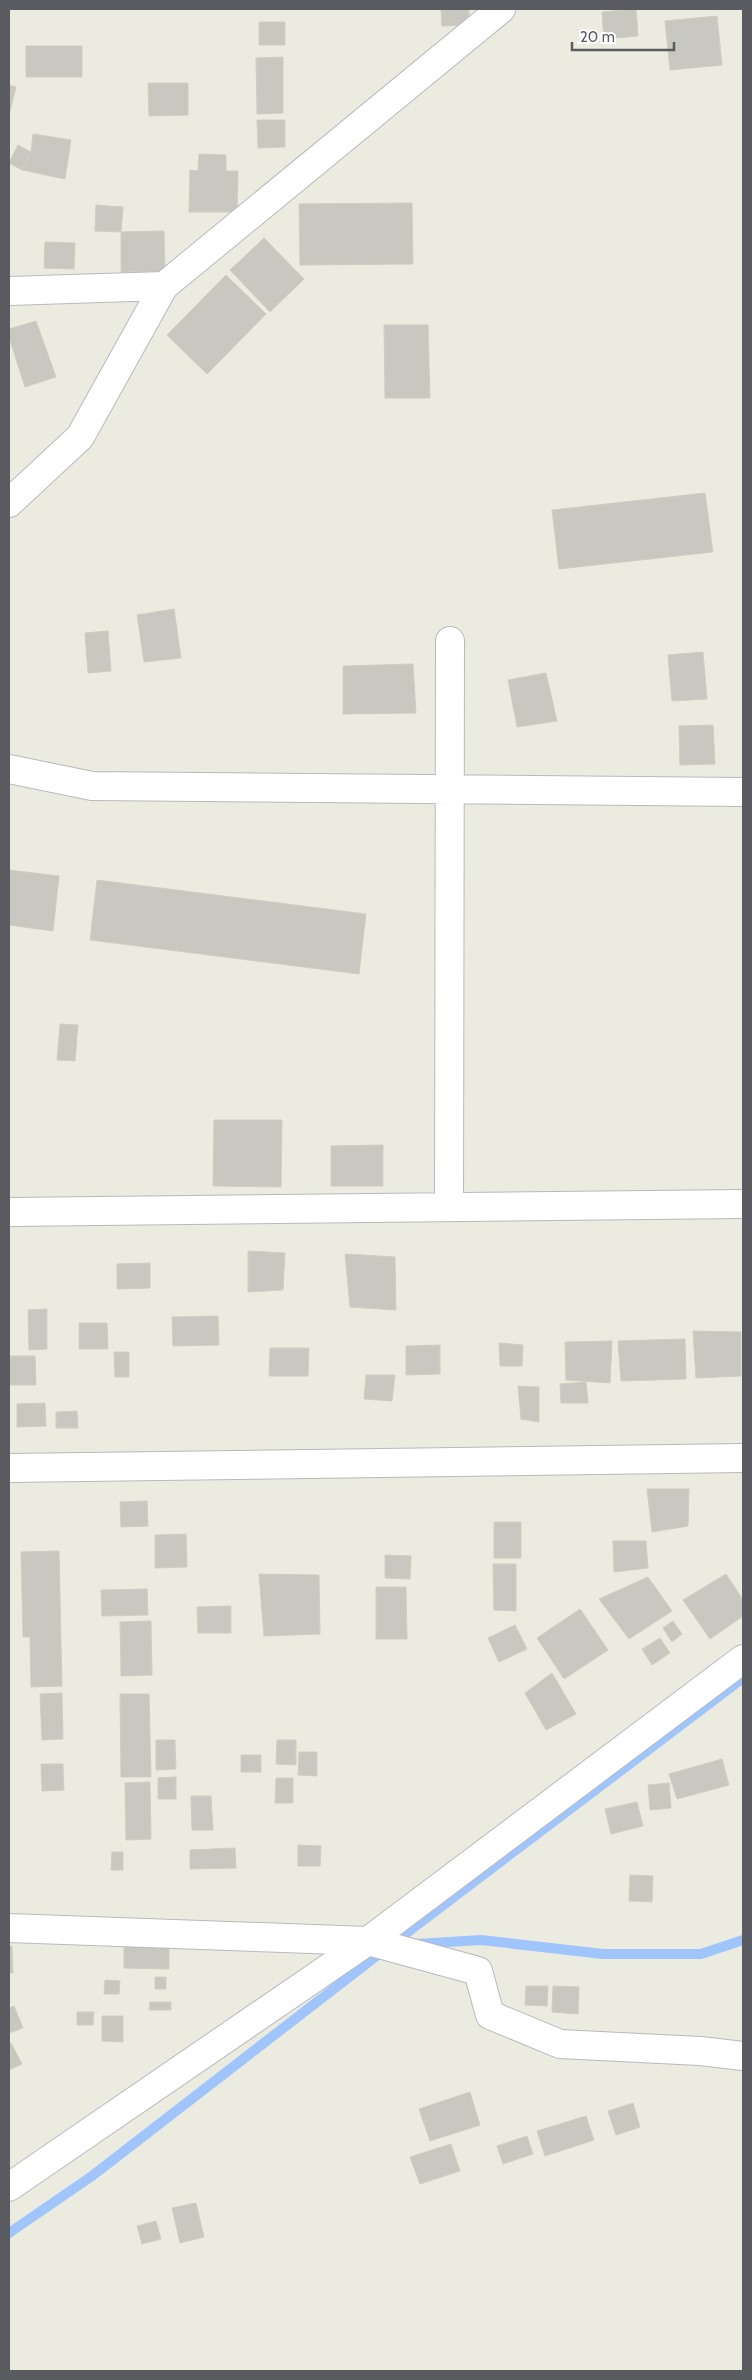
<svg xmlns="http://www.w3.org/2000/svg" width="752" height="2380" font-family="Cabin,sans-serif">
<rect width="100%" height="100%" fill="#ecebe0"/>
<g fill="none" stroke-linecap="round" stroke-linejoin="round">
<path stroke="#a0c4fc" stroke-width="10" d="M417,1944l64,-4 122,14h98l42,-14
M9,2233l83,-57 296,-229 355,-269"/>
</g>
<path fill="#c8c8c0" stroke="#d0cebf" d="M441,9h28v16l-27,1z
M636,9l2,27 -34,3 -2,-27z
M717,16l5,49 -52,5 -5,-49z
M259,22h26v23h-26z
M26,46h56v31h-56z
M283,57v56l-26,1 -1,-56z
M148,83h40v32l-39,1z
M9,85l7,2 -7,28z
M257,120h28v27l-27,1z
M33,134l38,6 -6,39 -43,-9 9,-18z
M18,145l13,7 -9,18 -13,-7z
M199,154l27,1v16h12l-1,41h-48l1,-42 8,1z
M412,203l1,61 -113,1 -1,-61z
M96,205l27,2 -2,25 -26,-1z
M164,231l1,40 -44,1v-40z
M264,238l40,41 -34,33 -40,-42z
M45,242l30,1 -1,26 -30,-1z
M226,275l40,39 -59,60 -40,-39z
M36,321l20,56 -31,10 -16,-50v-8z
M384,325h44l2,73h-45z
M705,493l8,59 -154,17 -7,-59z
M174,609l7,49 -37,4 -7,-47z
M108,631l3,40 -23,2 -3,-40z
M703,652l4,47 -35,2 -4,-46z
M413,664l3,49 -73,1v-48z
M546,673l11,48 -40,6 -9,-47z
M713,725l2,39 -35,1 -1,-39z
M9,870l50,6 -6,55 -44,-6z
M97,880l269,34 -7,60 -269,-34z
M60,1024l18,1 -3,36 -18,-1z
M214,1120h68l-1,67 -68,-1z
M383,1145v41h-52v-40z
M248,1251l37,2 -2,37 -35,2z
M345,1254l50,3 1,53 -46,-3z
M150,1263v25l-33,1v-25z
M47,1309v40l-18,1 -1,-40z
M218,1316l1,29 -46,1 -1,-29z
M79,1323h28l1,26h-29z
M693,1331l48,1v44l-45,2z
M685,1339l1,40 -65,2 -3,-40z
M612,1341l-2,42 -44,-3 -1,-38z
M499,1343l24,2 -1,21h-22z
M440,1345v29l-34,1v-29z
M270,1348h39l-1,28h-39z
M114,1352h15v25h-14z
M9,1356h26l1,29h-27z
M366,1375h29l-3,26 -28,-2z
M586,1382l2,21h-27l-1,-19z
M518,1386l21,1v35l-18,-3z
M45,1403l1,23 -29,1v-23z
M77,1411l1,17h-22v-16z
M647,1489h42l-1,37 -36,6z
M147,1501l1,25 -27,1 -1,-25z
M494,1522h27v36h-27z
M186,1534l1,33 -32,1v-33z
M613,1541h33l2,27 -34,4z
M59,1551l3,135 -31,1 -1,-50h-7l-2,-85z
M385,1555l26,1 -1,23 -25,-1z
M493,1564h23v47l-22,-1z
M259,1574l60,1 1,59 -56,2z
M726,1574l17,26v16l-33,23 -27,-39z
M648,1577l24,34 -43,28 -30,-40z
M376,1587h30l1,52h-31z
M147,1589l1,26 -46,1 -1,-26z
M231,1606v27h-33l-1,-26z
M580,1609l28,41 -44,29 -27,-41z
M151,1621l1,54 -31,1 -1,-54z
M673,1621l9,13 -10,8 -9,-14z
M515,1625l12,24 -28,13 -11,-24z
M660,1638l10,15 -18,12 -10,-16z
M552,1673l24,41 -30,16 -21,-37z
M62,1693l1,46 -21,1 -2,-46z
M120,1694h29l2,83h-30z
M156,1740h19l1,29 -20,1z
M277,1740h19v25l-20,-1z
M299,1752h18v24l-19,-1z
M241,1755h20v17h-20z
M722,1759l7,26 -52,14 -8,-25z
M41,1764h22l1,26 -22,1z
M176,1777v22h-18v-21z
M276,1778h17v25h-18z
M150,1782l1,57 -25,1 -1,-57z
M669,1783l2,25 -21,2 -2,-25z
M191,1796h20l2,34h-21z
M637,1802l6,24 -32,8 -6,-25z
M298,1845l23,1 -1,20h-22z
M235,1848l1,20 -46,1v-19z
M112,1852h11v18h-12z
M630,1875l23,1 -1,26 -23,-1z
M9,1946h3l1,27h-4z
M124,1947h45v22l-45,-1z
M155,1977h11v12h-11z
M105,1980l15,1 -1,13h-15z
M526,1986h22l-1,20 -22,-1z
M553,1986l26,1 -1,27 -26,-2z
M150,2002h21v8h-22z
M14,2006l9,22 -14,5v-25z
M77,2012h17l-1,13h-16z
M102,2016h21v26l-21,-1z
M11,2043l11,21 -13,6v-26z
M470,2092l10,33 -50,16 -11,-32z
M633,2103l7,24 -24,8 -8,-24z
M586,2116l8,24 -49,16 -8,-25z
M527,2136l6,18 -30,10 -6,-18z
M451,2144l9,27 -40,13 -10,-27z
M196,2203l8,34 -24,6 -8,-35z
M156,2221l5,18 -19,5 -5,-18z"/>
<g fill="none" stroke-linecap="round" stroke-linejoin="round">
<g stroke="#b8b9bf" stroke-width="30">
<path id="street" d="M9,291l155,-5 337,-277
M9,503l71,-66 84,-151
M9,769l83,17 651,6
M449,1207l1,-566
M9,1212l734,-8
M9,1468l734,-10
M9,1928l359,13 110,30 12,44 70,29 140,7 43,5
M9,2187l359,-246 375,-282"/>
</g>
<use href="#street" stroke="#fff" stroke-width="28"/>
</g>
<rect width="752" height="2380" fill="none" stroke="#595b61" stroke-width="20"/>
<path d="M572 42v8h102v-8" fill="none" stroke="#595b61" stroke-width="2.5"/>
<text x="580" y="42" font-size="15" fill="#595b61" stroke="#ffffff" stroke-width="4" paint-order="stroke">20 m</text>
</svg>
